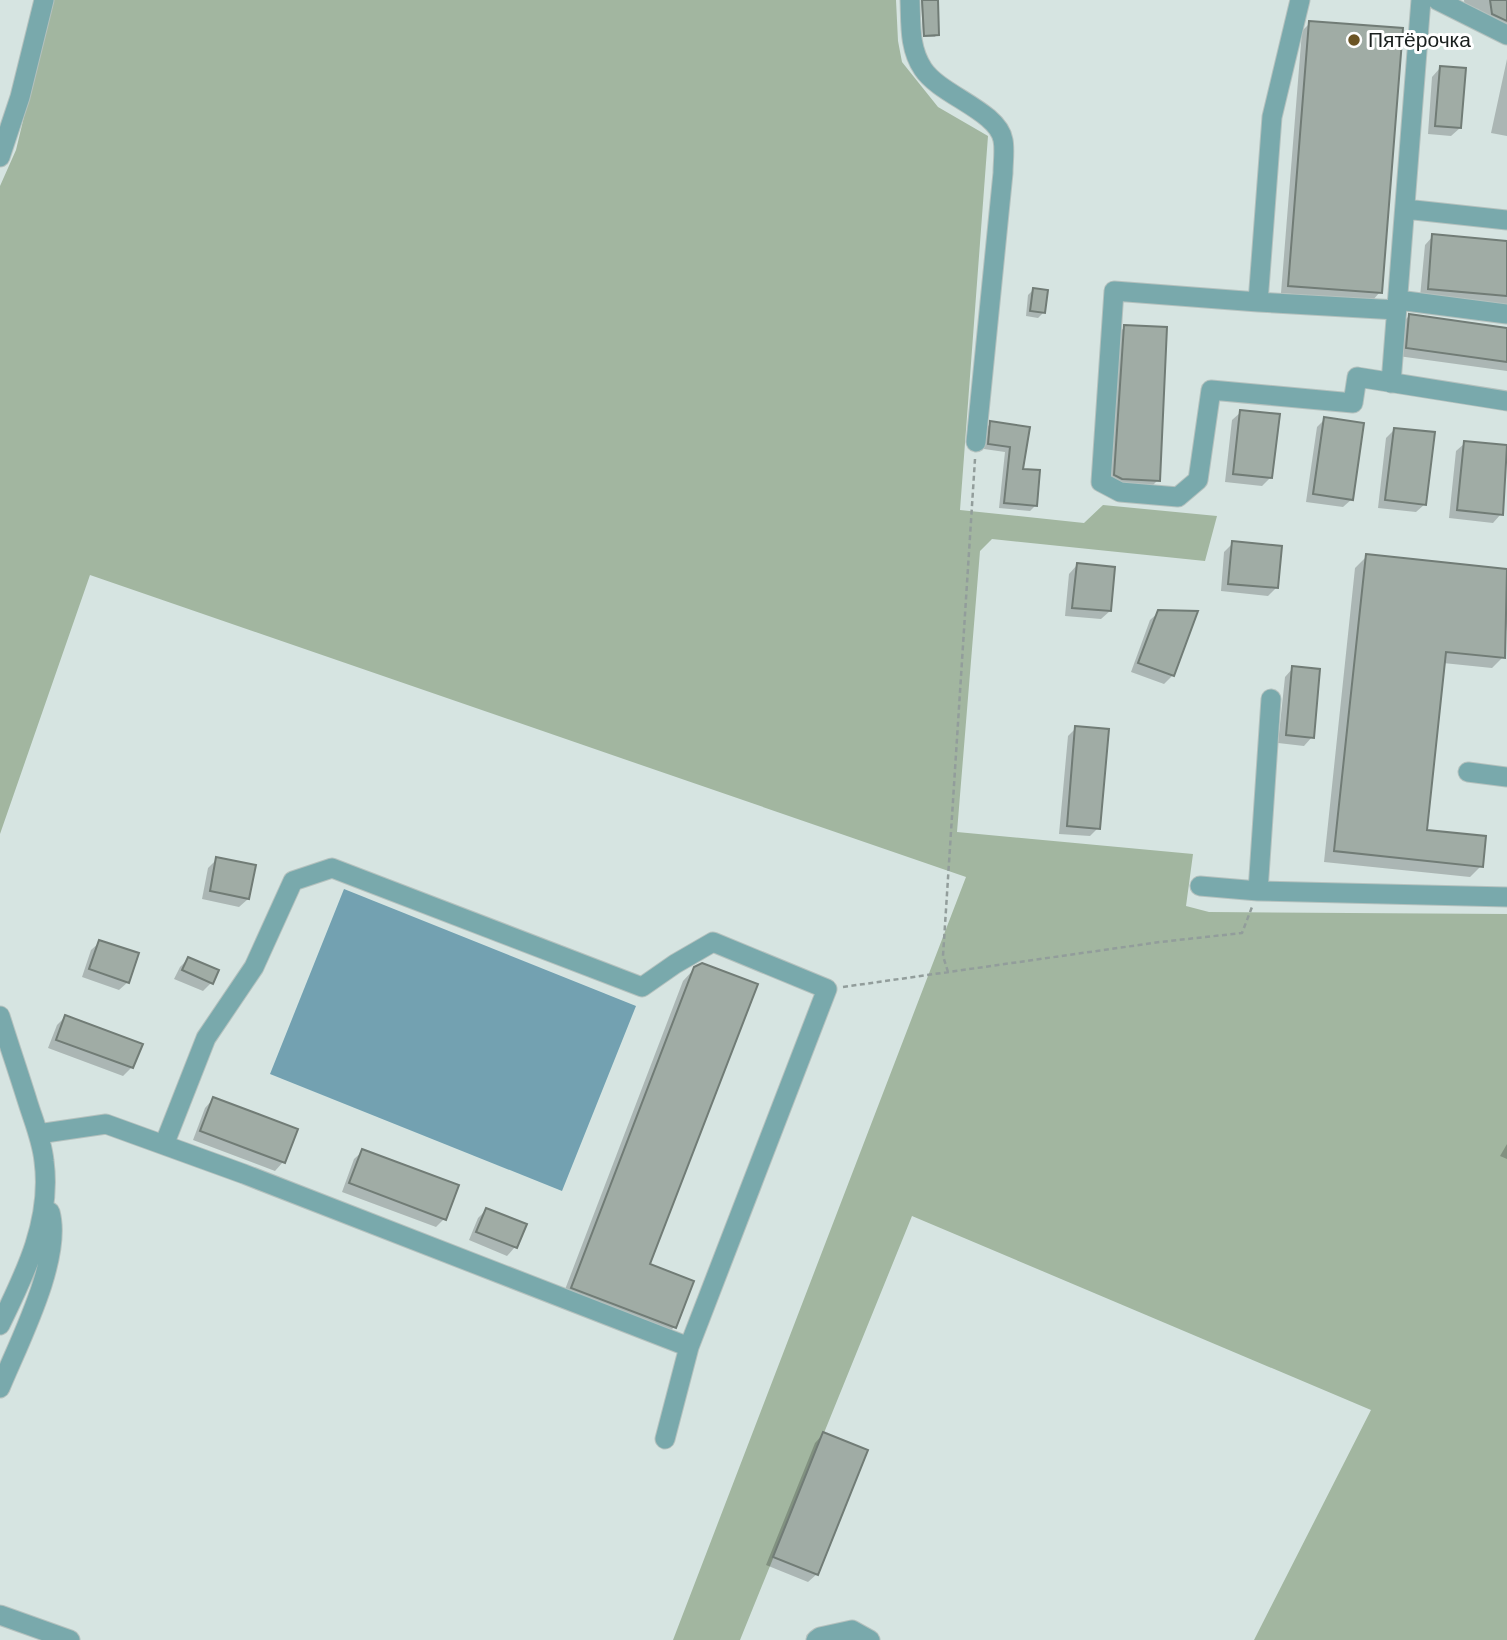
<svg xmlns="http://www.w3.org/2000/svg" width="1507" height="1640" font-family="'Work Sans',sans-serif">
<rect width="100%" height="100%" fill="#d6e4e1"/>
<path fill="#a2b6a0" d="M52,0h844l2,41 4,21 36,45 50,29 -28,374 124,13 19,-18 114,11 -12,45 -213,-22 -12,12 -23,281 236,22 -7,52 23,6 298,2v726h-253l117,-230 -459,-194 -172,424h-67l293,-763 -876,-302 -90,259v-648l16,-36z"/>
<path fill="#73a1b1" d="M344,889l292,117 -74,185 -292,-117z"/>
<path fill="#0003" d="M921,0h15l1,34 -2,3h-12z
M1464,0h43v30l-26,-5 -2,-16 -14,-1z
M1310,23l70,269 -8,9 -91,-8 21,-262z
M1507,59v77l-16,-3z
M1440,68l20,60 -9,8 -23,-2 4,-57z
M1433,236l74,7v62l-87,-8 5,-52z
M1034,289l10,23 -6,6 -12,-2 2,-21z
M1409,316l98,14v41l-109,-15 3,-32z
M1125,327l33,153 -8,8 -44,-5 10,-148z
M1241,412l30,65 -9,9 -37,-4 7,-62z
M1325,419l27,80 -9,8 -37,-5 11,-75z
M991,423l37,5 -7,42 14,36 -5,5 -31,-3 6,-56 -21,-3 2,-21z
M1394,430l31,74 -9,8 -38,-4 8,-70z
M1465,443l42,4 -6,67 -8,9 -44,-5 7,-67z
M1233,543l44,44 -9,9 -47,-5 3,-39z
M1367,556l140,30v37l-4,34 -11,11 -49,-5 -18,168 56,35 -11,11 -146,-15 31,-294z
M1077,565l33,46 -9,8 -36,-3 4,-42z
M1159,612l14,63 -9,9 -33,-12 19,-52z
M1293,668l19,69 -8,9 -26,-3 7,-66z
M1076,728l22,100 -8,8 -31,-2 9,-98z
M217,859l31,40 -9,8 -37,-8 6,-31z
M100,942l28,40 -9,8 -37,-13 9,-27z
M188,959l23,24 -8,8 -29,-12 6,-12z
M695,968l-47,297 43,17 -17,45 -11,12 -102,-39 122,-319z
M65,1017l67,50 -9,9 -75,-28 9,-23z
M213,1099l70,63 -8,9 -82,-31 12,-32z
M1507,1144v15l-7,-3z
M363,1151l81,68 -8,8 -94,-35 12,-33z
M486,1210l39,15 -10,22 -8,9 -38,-16 9,-22z
M823,1434l-6,140 -9,8 -42,-17 49,-122z"/>
<path fill="#a0aca5" stroke="#717c76" stroke-width="2" d="M922,0h16l1,35 -15,1z
M1490,0h17v21l-15,-7z
M1309,21l94,7 -21,265 -94,-7z
M1440,66l26,2 -5,60 -26,-2z
M1432,234l75,7v55l-79,-7z
M1033,288l15,2 -3,23 -15,-2z
M1409,314l98,14v34l-101,-14z
M1124,325l43,2 -7,154 -38,-2 -8,-4z
M1240,410l40,4 -8,64 -39,-4z
M1324,417l40,6 -11,77 -40,-6z
M990,421l40,6 -7,42 17,1 -3,36 -33,-3 6,-56 -22,-3z
M1394,428l41,4 -9,73 -41,-5z
M1464,441l43,4 -4,70 -46,-5z
M1232,541l50,5 -4,42 -50,-4z
M1366,554l141,15 -2,89 -59,-6 -19,178 59,6 -3,31 -149,-16z
M1077,563l38,4 -4,44 -39,-3z
M1158,610l40,1 -24,65 -36,-13z
M1292,666l28,3 -6,69 -28,-3z
M1075,726l34,3 -9,100 -33,-3z
M216,857l40,8 -7,34 -39,-8z
M99,940l40,13 -10,30 -40,-14z
M188,957l31,13 -6,14 -31,-14z
M702,963l56,21 -108,280 44,17 -18,47 -105,-40 123,-321z
M65,1015l78,29 -10,24 -77,-28z
M213,1097l85,32 -13,34 -85,-32z
M362,1149l97,36 -13,35 -97,-37z
M486,1208l41,16 -10,24 -41,-16z
M823,1432l45,18 -50,125 -45,-18z"/>
<g fill="none" stroke-linecap="round" stroke-linejoin="round">
<g stroke="#b4c1be" stroke-width="21">
<path id="minor" d="M910,0c1,24 -1,48 13,69 17,26 75,42 80,71 2,10 0,22 0,33l-27,269
M1437,0l70,35
M0,157l20,-60 24,-97
M1405,209l102,11
M1398,300l109,14
M1258,302l14,-185 28,-117
M1397,310l-139,-8 -144,-11 -13,191 19,10 58,5 20,-17 13,-90 142,13 4,-26 150,24
M1391,383l30,-383
M1271,699l-13,192 249,6
M1468,772l39,5
M1200,886l58,5
M0,1016c9,29 19,58 28,87 6,19 14,38 16,58 8,59 -19,113 -44,164
M38,1134l68,-10 138,50 445,173
M164,1145l42,-107 48,-71 39,-86 39,-13 310,119 33,-23 38,-22 114,47 -138,358 -24,92
M0,1388c18,-44 63,-130 50,-176
M0,1615l70,25
M816,1640l4,-3 32,-7 18,10"/>
</g>
<path stroke="#929d9b" stroke-width="2.5" stroke-dasharray="5 3.5" stroke-linecap="butt" d="M948,972l-5,-16 32,-497
M843,987l317,-45 82,-9 10,-26"/>
<use href="#minor" stroke="#79a9ac" stroke-width="19"/>
</g>
<circle fill="#6b5424" stroke="#fff" stroke-width="2.5" cx="1354" cy="40" r="7"/>
<g text-anchor="middle" stroke-width="6" stroke-linejoin="round" paint-order="stroke">
<g font-size="21" fill="#1a1f1e" stroke="#fff" text-anchor="start">
<text x="1368" y="47">Пятёрочка</text>
</g>
</g>
</svg>
